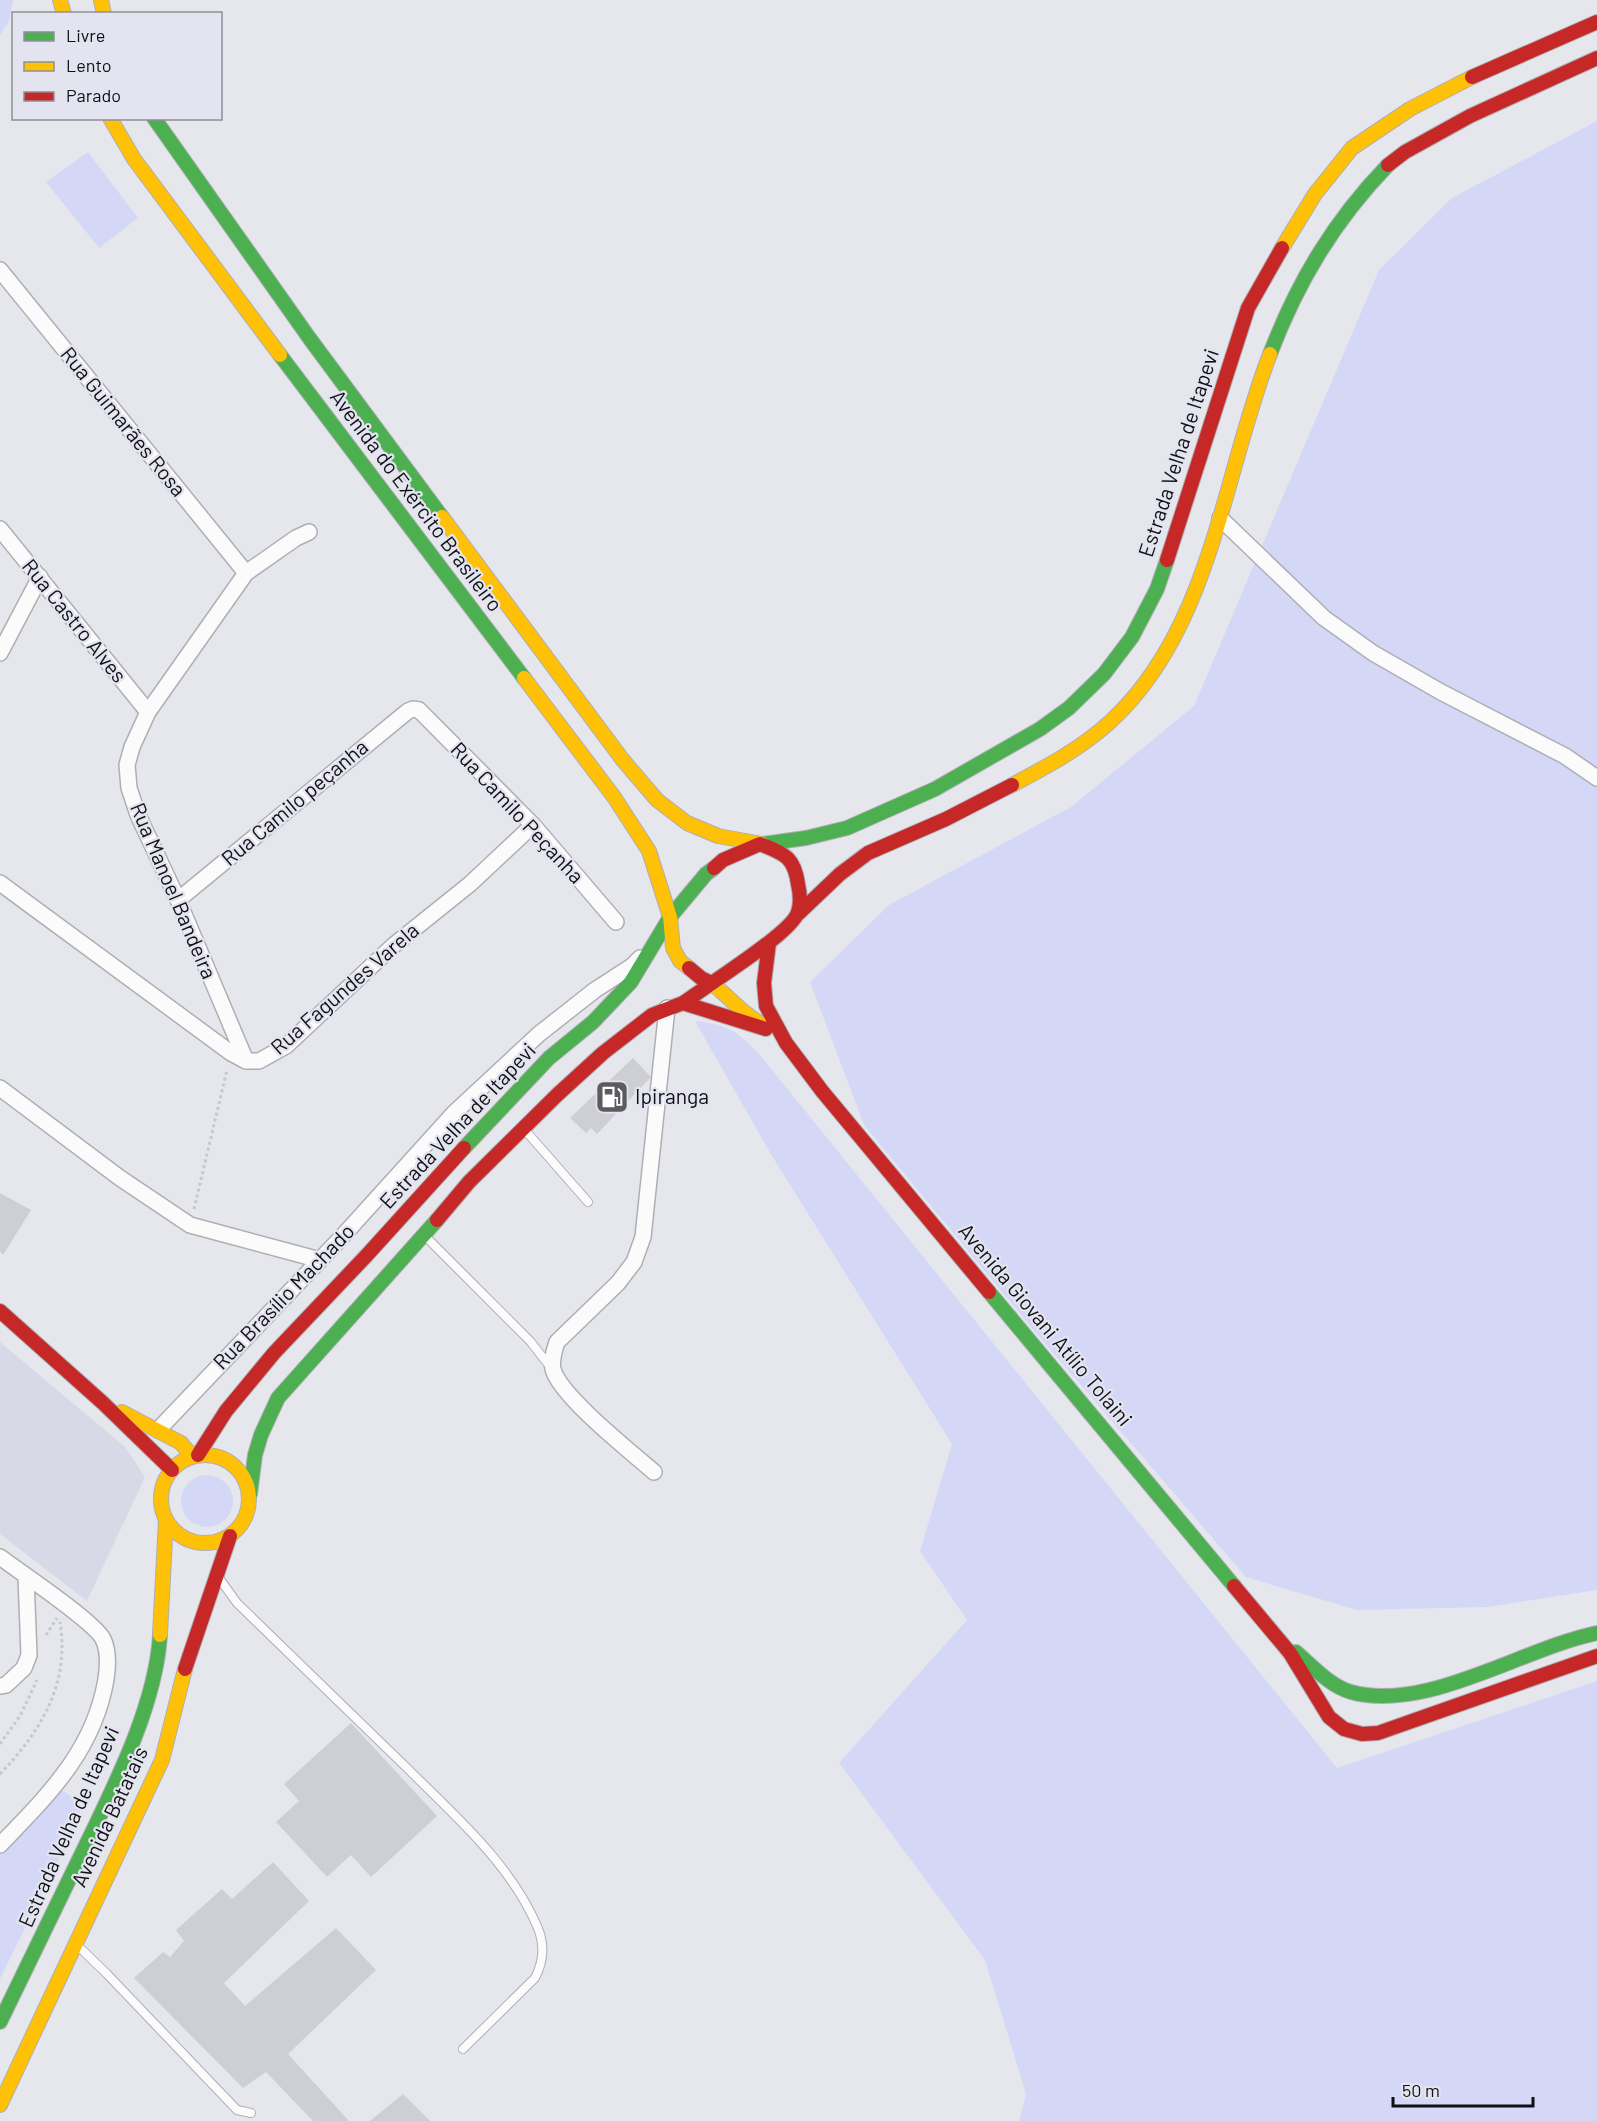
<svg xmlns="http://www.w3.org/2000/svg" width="1597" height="2121" font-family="Barlow,sans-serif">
<rect width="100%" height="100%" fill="#e6e7ed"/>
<path fill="#d7dae6" d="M0,1342l125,105 20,30 -58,124 -87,-67z"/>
<path fill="#d4d8f6" d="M0,0h13l-4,21 -9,14z
M1597,121v1469l-110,17 -130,3 -111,-33 -209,-243 -173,-209 -54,-143 79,-77 182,-98 123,-101 185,-436 73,-72z
M88,152l50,66 -39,30 -53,-66z
M695,1021c34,4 42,10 65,34l577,713 260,-87v440h-578l7,-27 -41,-134 -146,-197 128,-143 -47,-69 32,-107 -180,-288z
M181 1501a26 26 0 1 1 52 0a26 26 0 1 1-52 0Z
M63,1791c11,6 15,12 18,24l-81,164v-126l56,-61z"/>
<path fill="#cecfd4" d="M633,1058l18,19 -54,57 -6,-6 -5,5 -16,-15z
M0,1193l31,17 -28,45 -3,-4z
M351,1723l86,93 -66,61 -20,-22 -24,22 -51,-55 23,-21 -15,-17z
M273,1862l36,39 -85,82 21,23 91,-78 40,42 -88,84 61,67h-36l-47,-49 -23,16 -109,-110 29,-26 7,5 14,-16 -8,-11 46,-41 10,10z
M403,2094l27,27h-60z"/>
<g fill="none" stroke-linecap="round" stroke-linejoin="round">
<g stroke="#aeafb4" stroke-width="10">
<path id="lane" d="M524,1129l64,73
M426,1237l104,104 22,28
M219,1578l18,25c57,55 114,110 170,165 47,47 103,95 130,158 8,18 7,35 -2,52l-72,71
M77,1945l30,29 130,136 14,3"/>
</g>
<g stroke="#aeafb4" stroke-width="18">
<path id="street" d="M0,270l246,303
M1220,518l104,100 49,35 68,39 124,64 32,22
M0,529l148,183
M0,653l40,-76
M0,883l231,170 15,8h13l27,-15 108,-101 76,-61 63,-59
M178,900l230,-189 5,-2 6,1 114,115 83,97
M246,1061l-68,-161 -40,-85 -9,-27 -2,-23 5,-18 16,-35 98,-139 50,-35 13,-6
M0,1088l120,90 70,47 130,35
M158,1430l182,-191 114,-126 85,-79 56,-44 37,-24 8,-8
M654,1472c-23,-20 -95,-77 -101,-103 -2,-9 1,-18 4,-27l61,-59 16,-21 9,-25 24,-229
M0,1557c20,15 95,65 103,82 6,12 5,27 3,40 -12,72 -58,116 -106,166
M0,1686l6,-1 18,-17 5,-13 -3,-78"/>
</g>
<g stroke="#aeafb4" stroke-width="16">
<path id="fast" d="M154,118l156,221 132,178
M1270,354c28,-73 64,-133 118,-189
M280,355l244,323
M762,844l44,-6 41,-10 88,-39 105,-60 29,-21 35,-34 28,-37 25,-48 10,-29
M464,1148l85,-90 44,-36 38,-40 39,-65 36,-43 8,-6
M989,1292l245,294
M250,1494l5,-39 6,-20 17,-37 159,-178
M1296,1652c16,14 34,34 55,40 75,21 172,-44 246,-59
M0,2022c28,-58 56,-115 84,-173 30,-62 72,-144 76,-214"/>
</g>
<g stroke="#aeafb4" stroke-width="16">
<path id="slow" d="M60,0l4,14
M101,0l3,14
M110,118l24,41 146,196
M1282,248l33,-54 37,-46 58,-39 62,-32
M442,517l180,242 35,41 30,23 31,13 44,8
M524,678l90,119 35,54 21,66 3,31 7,13 9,7
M1012,785c34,-18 70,-37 99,-64 100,-92 112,-246 159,-367
M712,983l32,29 18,13
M122,1412l59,31 11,13
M161 1499a44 44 0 1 1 88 0a44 44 0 1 1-88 0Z
M160,1635l6,-116
M0,2105l162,-345 23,-91"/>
</g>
<g stroke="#aeafb4" stroke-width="16">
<path id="jam" d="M1472,77l125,-55
M1388,165l17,-13 65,-36 127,-58
M1167,560l81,-252 34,-60
M798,914l42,-40 28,-21 78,-34 66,-34
M769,943l-5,40 2,23 20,37 36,48 167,201
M689,968l12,10 11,5c17,-12 81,-53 86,-71 3,-9 2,-19 0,-28 -4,-28 -14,-30 -38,-40l-37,16 -9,8
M683,1003l83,26
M437,1220l32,-38 88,-87 46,-42 49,-38 31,-12 29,-20
M0,1311l103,92 69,67
M198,1455l28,-44 48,-58 93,-98 97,-107
M1234,1586l56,67 39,64 15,12 18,5 16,-1 219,-77
M185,1669l45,-133"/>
</g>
<path stroke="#c8c8cb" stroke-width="3" stroke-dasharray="3 3" stroke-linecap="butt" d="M194,1209l33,-139
M46,1635l11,-17
M0,1744l20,-28 17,-36
M0,1774c41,-43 70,-90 60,-152"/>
<use href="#lane" stroke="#fbfbfc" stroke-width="8"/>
<use href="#street" stroke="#fbfbfc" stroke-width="15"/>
<use href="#fast" stroke="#4caf50" stroke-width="14"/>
<use href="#slow" stroke="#ffc107" stroke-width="14"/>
<use href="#jam" stroke="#c62828" stroke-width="14"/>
</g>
<defs>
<g id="fuel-square" transform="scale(1.725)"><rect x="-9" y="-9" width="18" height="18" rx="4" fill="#5b5b60" stroke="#e3e4f0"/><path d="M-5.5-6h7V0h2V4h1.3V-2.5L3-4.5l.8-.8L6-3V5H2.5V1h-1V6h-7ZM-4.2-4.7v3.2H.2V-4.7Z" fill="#fff"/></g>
</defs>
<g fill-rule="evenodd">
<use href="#fuel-square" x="612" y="1097"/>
</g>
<g text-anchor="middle" stroke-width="4.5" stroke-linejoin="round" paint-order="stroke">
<g font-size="21" fill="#101014" stroke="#e3e4f0">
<text transform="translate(123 422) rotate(51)" y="7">Rua Guimarães Rosa</text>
<text transform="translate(1179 453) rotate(-72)" y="7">Estrada Velha de Itapevi</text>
<text transform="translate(416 501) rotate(53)" y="7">Avenida do Exército Brasileiro</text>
<text transform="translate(74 621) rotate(51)" y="7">Rua Castro Alves</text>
<text transform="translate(295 803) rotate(-40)" y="7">Rua Camilo peçanha</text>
<text transform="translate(517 813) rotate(47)" y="7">Rua Camilo Peçanha</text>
<text transform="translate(173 891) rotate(67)" y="7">Rua Manoel Bandeira</text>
<text transform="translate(345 989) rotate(-41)" y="7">Rua Fagundes Varela</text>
<text transform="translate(458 1126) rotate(-47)" y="7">Estrada Velha de Itapevi</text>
<text transform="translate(284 1297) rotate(-46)" y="7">Rua Brasílio Machado</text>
<text transform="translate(1045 1325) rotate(50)" y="7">Avenida Giovani Atílio Tolaini</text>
<text transform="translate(110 1817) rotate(-65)" y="7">Avenida Batatais</text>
<text transform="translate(69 1827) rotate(-66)" y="7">Estrada Velha de Itapevi</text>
</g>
<g font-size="21" fill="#101014" stroke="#e3e4f0" text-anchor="start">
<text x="635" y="1104">Ipiranga</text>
</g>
</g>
<rect x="12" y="12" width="210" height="108" fill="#e3e4f0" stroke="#8f8f98" stroke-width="1.5"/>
<rect x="24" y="32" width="30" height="9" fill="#4caf50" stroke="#8f8f98" stroke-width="1.5"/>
<text x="66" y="42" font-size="18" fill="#101014">Livre</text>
<rect x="24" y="62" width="30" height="9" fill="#ffc107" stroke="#8f8f98" stroke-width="1.5"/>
<text x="66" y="72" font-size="18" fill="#101014">Lento</text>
<rect x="24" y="92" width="30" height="9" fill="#c62828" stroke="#8f8f98" stroke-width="1.5"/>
<text x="66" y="102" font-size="18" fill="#101014">Parado</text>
<path d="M1393 2097v9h140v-9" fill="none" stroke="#101014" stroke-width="3"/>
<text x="1402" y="2097" font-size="18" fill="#101014" stroke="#e3e4f0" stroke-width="4.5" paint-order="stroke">50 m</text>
</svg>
